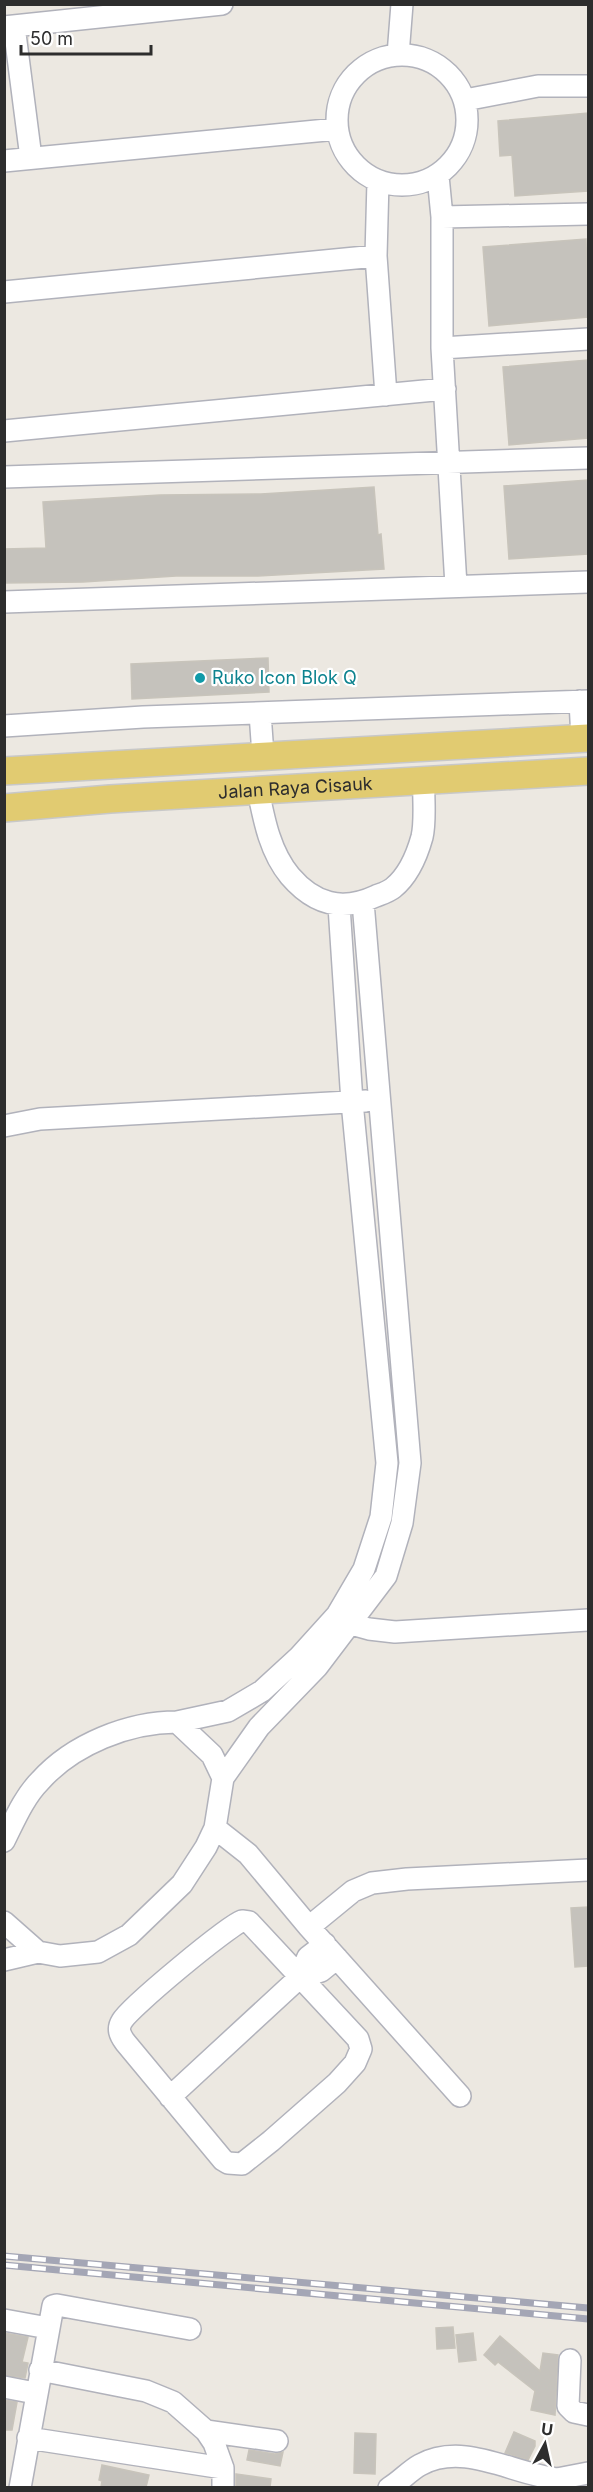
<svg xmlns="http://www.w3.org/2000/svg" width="593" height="2492" font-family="Inter,sans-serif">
<rect width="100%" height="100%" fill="#ece8e1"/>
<path fill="#c5c2bc" stroke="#c8c4bb" stroke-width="1.5" d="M588,113v78l-73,5 -3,-41 -12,1 -2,-35z
M586,239l2,78 -99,9 -6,-79z
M588,360v78l-79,7 -6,-78z
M588,480v74l-79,5 -5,-73z
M374,487l4,48 3,-1 3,35 -126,7h-82l-93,6 -79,1v-34l42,-1 -3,-46 117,-7 101,-1z
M268,658l1,34 -137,7 -1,-35z
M588,1907v59l-13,1 -4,-59z
M453,2327l2,21 -18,1 -1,-21z
M4,2333l24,4 -6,25 6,1 -3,15 -21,-3z
M473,2333l3,27 -17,2 -3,-27z
M500,2336l40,35 3,-18 15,2 -3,60 -24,-5 4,-19 -37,-29 -3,3 -11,-10z
M4,2400l13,2 -5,28h-8z
M514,2432l21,9v5l-7,14 -23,-7z
M355,2433l21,1 -1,40 -21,-1z
M249,2450l26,4 8,-2 -3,14 -33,-6z
M102,2465l47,10 -3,12h-45l1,-6 -3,-1z
M236,2474l35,5 -1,8h-34z"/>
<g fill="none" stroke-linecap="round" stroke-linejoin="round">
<g stroke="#b1b2bb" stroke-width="24">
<path id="minor" d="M14,26l17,132
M4,27l218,-23
M337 120a65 65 0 1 1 130 0a65 65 0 1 1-130 0Z
M398,55l4,-51
M465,100l73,-14h50
M4,161l333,-32
M438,176l4,41v131l14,238
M378,181l-2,75 10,139
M442,217l146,-3
M4,292l372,-36
M442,348l146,-9
M4,431l441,-42
M4,477l584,-19
M4,602l584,-20
M580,701l2,38
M260,713l3,42
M4,726l139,-9 445,-16
M258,790c6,30 12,62 32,86 24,28 52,36 86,20 5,-2 12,-4 17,-8 15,-12 24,-33 29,-51 4,-17 1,-38 2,-55
M4,1126l36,-7 326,-18
M351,1624l18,5 26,3 193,-12
M177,1722l51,-11 34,-20 37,-34 38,-42 27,-46 17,-52 6,-54 -35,-361 -13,-196
M223,1778l36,-51 58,-60 69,-91 16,-53 8,-60 -47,-561
M215,1828l33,26 61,73 151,169
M4,1841c10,-20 20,-44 36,-60 33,-37 89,-59 137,-59l35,33 11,23 -8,50 -9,19 -24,37 -53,51 -31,17 -38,4 -22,-4 -34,-30
M242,1921l7,1 109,117 3,10 -6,14 -18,20 -66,58 -29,23 -14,-1 -5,-3 -98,-118c-5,-7 -8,-13 -3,-21 8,-14 106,-95 120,-100z
M309,1927l44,-36 19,-8 35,-4 181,-9
M4,1960l34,-8
M299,1978l22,-7 16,-13
M170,2097l129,-119 9,-21 17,-13
M4,2320l44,8
M570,2360l-2,46 6,6 14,3
M40,2370l106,21 27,11 33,29 8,12 9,25v20
M4,2387l31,6
M206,2431l71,10
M28,2438l195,30
M20,2488l33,-182 4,-1 133,24
M389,2488c12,-7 20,-17 31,-23 44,-24 92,9 137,14
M553,2488l4,-9 31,-6"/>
</g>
<g stroke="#c8c8c8" stroke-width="30">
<g id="major">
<path d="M4,771l584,-33"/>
<path id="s1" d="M4,808l106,-9 478,-28"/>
</g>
</g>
<use href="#minor" stroke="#fff" stroke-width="21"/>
<use href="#major" stroke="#e1cb71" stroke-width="27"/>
<g stroke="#a4a6b5" stroke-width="7">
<path id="rail" d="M4,2256l584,52
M4,2265l584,54"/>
</g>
<use href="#rail" stroke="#fff" stroke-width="4.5" stroke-dasharray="14" stroke-linecap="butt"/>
</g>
<circle fill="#0f9aa8" stroke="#fff" stroke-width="2" cx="200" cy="678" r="6"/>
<g text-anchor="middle" stroke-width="4.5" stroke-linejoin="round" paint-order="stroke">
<g font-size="18" fill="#0d838f" stroke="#fff" text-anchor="start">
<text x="212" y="684">Ruko Icon Blok Q</text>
</g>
<g font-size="18" fill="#2d2d2d" stroke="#fff">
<text dy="6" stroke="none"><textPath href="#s1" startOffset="292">Jalan Raya Cisauk</textPath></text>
</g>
</g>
<rect width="593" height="2492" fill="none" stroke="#2d2d2d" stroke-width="12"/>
<g transform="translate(545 2444) rotate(8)" stroke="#ffffff" stroke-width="4.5" paint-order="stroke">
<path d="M0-4.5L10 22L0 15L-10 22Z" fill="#2d2d2d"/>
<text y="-9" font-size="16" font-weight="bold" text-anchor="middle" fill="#2d2d2d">U</text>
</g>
<path d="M21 45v9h130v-9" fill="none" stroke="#2d2d2d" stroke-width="3"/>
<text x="30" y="45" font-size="18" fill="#2d2d2d" stroke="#ffffff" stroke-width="4.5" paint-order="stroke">50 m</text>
</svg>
